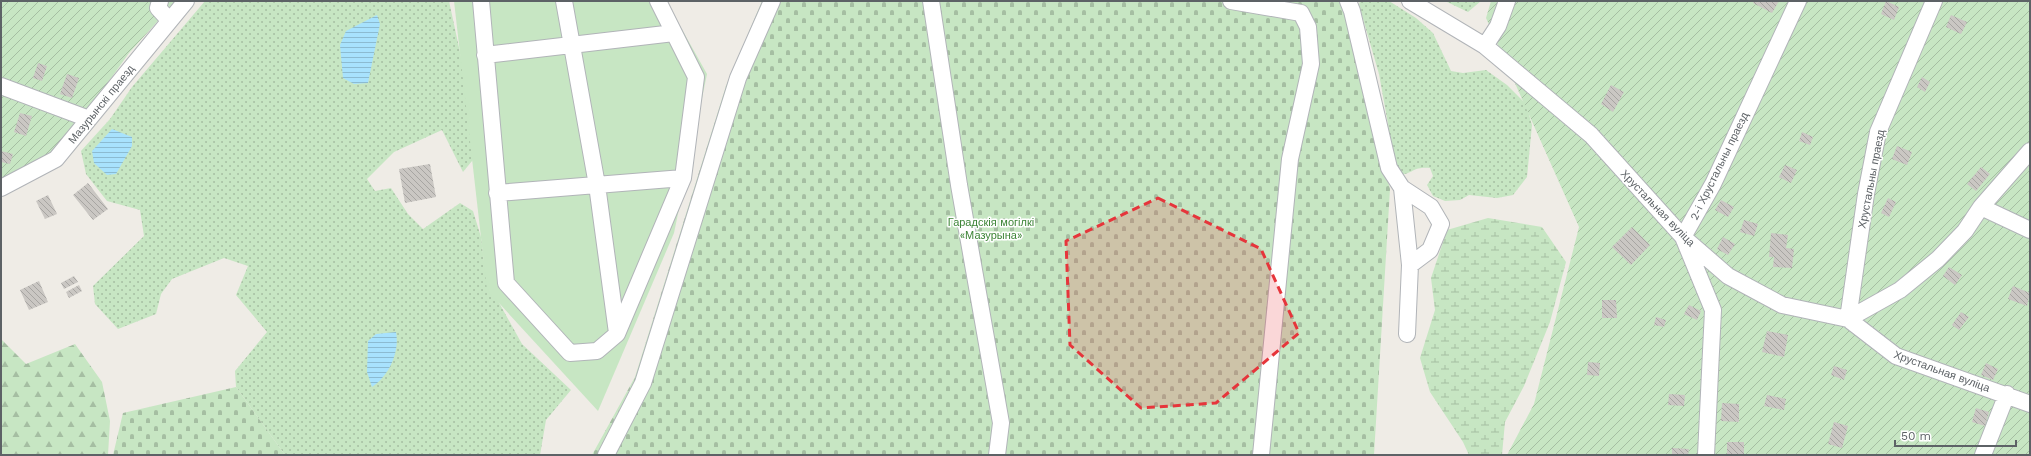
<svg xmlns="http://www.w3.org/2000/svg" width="2031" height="456" font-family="'Work Sans',sans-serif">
<defs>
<pattern id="grass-dots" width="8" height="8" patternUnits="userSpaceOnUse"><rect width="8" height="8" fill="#c7e6c3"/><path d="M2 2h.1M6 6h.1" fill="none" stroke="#a5bea2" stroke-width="1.8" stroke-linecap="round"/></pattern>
<pattern id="forest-firs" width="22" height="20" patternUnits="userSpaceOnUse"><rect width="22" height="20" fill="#c7e6c3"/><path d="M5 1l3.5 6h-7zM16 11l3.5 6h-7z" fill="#a5bea2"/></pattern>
<pattern id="wetland-marsh" width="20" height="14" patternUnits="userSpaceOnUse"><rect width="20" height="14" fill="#c7e6c3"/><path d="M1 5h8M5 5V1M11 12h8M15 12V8" fill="none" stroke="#a5bea2"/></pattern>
<pattern id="cemetery-stones" width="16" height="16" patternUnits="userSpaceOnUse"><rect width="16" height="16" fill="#c7e6c3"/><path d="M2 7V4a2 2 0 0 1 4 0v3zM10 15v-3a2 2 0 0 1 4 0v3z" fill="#a5bea2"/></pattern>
<pattern id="garden-furrows" width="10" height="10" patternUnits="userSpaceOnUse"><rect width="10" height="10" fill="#c7e6c3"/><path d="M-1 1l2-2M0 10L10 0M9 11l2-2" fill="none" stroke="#a5bea2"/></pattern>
<pattern id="water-rules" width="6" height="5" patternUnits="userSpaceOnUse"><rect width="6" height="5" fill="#a8e2fd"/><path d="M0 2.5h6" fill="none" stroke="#8cbbd1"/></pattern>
<pattern id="building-back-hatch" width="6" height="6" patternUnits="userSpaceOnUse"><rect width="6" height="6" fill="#cac7c3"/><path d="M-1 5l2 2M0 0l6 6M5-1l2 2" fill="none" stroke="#a7a5a2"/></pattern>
</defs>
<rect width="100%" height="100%" fill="#efece6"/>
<path fill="url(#grass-dots)" d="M205,1h244l32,149 -18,22 -21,-42 -48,22 -27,27 8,12 16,-3 17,26 15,15 37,-26 13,8 8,26 3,24 8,29 30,54 49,46 -25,30 -6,35h-255l-49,-68 -1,-16 32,-39 -31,-37 12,-29 -24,-8 -52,21 -11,15 -5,20 -38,15 -23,-25 -2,-18 51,-50 -4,-26 -33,-9 -21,-27 -5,-23 29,-32 22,-32z
M1360,1h29l27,17 17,15 18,38 12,2 23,-3 21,15 19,19 6,21 -5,52 -14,18 -16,3 -28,-3 -9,5 -15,1 -12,-5 -6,-11 6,-9 -3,-8c-17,-1 -15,4 -28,7l-10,-13 -4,-38 -9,-50 -20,-69z
M1445,1h36l-13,11z"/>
<path fill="url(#forest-firs)" d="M1,339l25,25 49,-20 27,38 8,39 -2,34h-107z"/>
<path fill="url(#wetland-marsh)" d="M1488,218l54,9 24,35 -16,60 -26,64 -19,36 -3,33h-33l-6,-13 -33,-50 -10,-34 15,-48 -4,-32 16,-48z"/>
<path fill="url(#cemetery-stones)" d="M762,1h579l49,188 -16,266h-782l43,-78 91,-291z
M236,387l49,68h-172l10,-42z"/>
<path fill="url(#garden-furrows)" d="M1,1h179l-14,11 -37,41 -74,104 -54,28z
M1491,1h539v454h-523l27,-51 45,-177 -93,-209z"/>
<path fill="#c7e6c3" d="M454,1h212l41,73 -33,159 -76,178 -111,-121z"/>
<path fill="url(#water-rules)" d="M377,15l3,9 -12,59 -14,1 -11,-6 -3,-33 6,-14z
M112,129l20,8v9l-16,28 -9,1 -13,-12 -2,-12z
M396,332c4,20 -7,44 -24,55l-5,-15 1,-31 8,-7z"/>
<path fill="url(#building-back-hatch)" d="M1754,1h25l-7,12 -19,-10z
M1886,1l13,6 -5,13 -13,-6z
M1951,15l16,7 -6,12 -15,-7z
M38,63l9,3 -5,15 -9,-3z
M67,74l12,4 -7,20 -12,-4z
M1922,77l8,5 -5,10 -8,-5z
M1611,85l13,7 -11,20 -12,-8z
M20,113l12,3 -6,20 -12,-4z
M1802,132l11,5 -3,8 -11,-4z
M1897,146l15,6 -5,13 -15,-6z
M1,151l12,3 -3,10 -9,-2z
M430,164l6,33 -31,6 -6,-34z
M1785,165l12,5 -6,13 -12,-6z
M1981,167l9,7 -14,17 -9,-7z
M88,183l20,26 -15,11 -20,-25z
M48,195l9,19 -12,5 -9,-18z
M1888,198l8,4 -7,15 -8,-4z
M1721,200l13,7 -6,10 -13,-7z
M1744,220l14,4 -4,12 -14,-4z
M1632,227l18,18 -19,20 -19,-18z
M1771,233l17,2 -2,13 8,1 -2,19 -19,-1 1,-10h-5z
M1723,237l12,7 -7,11 -11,-6z
M1949,267l13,8 -7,10 -12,-9z
M74,276l4,6 -14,7 -3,-6z
M39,281l9,21 -19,8 -9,-20z
M79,285l3,6 -13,7 -3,-6z
M2013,286l17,7 -3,13 -19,-7z
M1602,300h14l1,18h-15z
M1689,305l12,6 -4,9 -13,-6z
M1961,312l8,5 -10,13 -7,-5z
M1656,317l10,3 -2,7 -10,-2z
M1767,331l21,4 -4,22 -22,-5z
M1588,362l12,1 -1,13 -12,-1z
M1986,363l12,6 -5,11 -12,-5z
M1834,366l13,4 -3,10 -13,-5z
M1669,394l16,1 -1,11 -16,-1z
M1767,395l19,4 -2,11 -20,-4z
M1722,403l17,1v18l-18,-1z
M1976,408l13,4 -4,14 -13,-4z
M1834,422l14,4 -6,22 -14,-4z
M1727,442h17v13h-17z
M1672,448l17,1 -1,6h-16z"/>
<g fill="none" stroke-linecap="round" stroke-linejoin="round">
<g stroke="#b1b4b8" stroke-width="18">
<path id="minor" d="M160,1l-2,7 11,12
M481,1l25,282 64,70 27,-2 20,-17 66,-156 13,-101 -38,-76
M564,1l33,184 20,148
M931,1l28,184 42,238 -4,32
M1231,1l70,12 7,14 3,37 -21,95 -29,296
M1348,1l4,10 37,157 13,20 29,19 10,17 -11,26 -20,15 -3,69
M1410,1l75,45 106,89 92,102 45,39 54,29 66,14 48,37 134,48
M1485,46l13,-20 9,-25
M485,55l189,-22
M1,86l88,33
M1,188l55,-29 130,-158
M1402,188l8,77
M497,193l186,-15
M1981,207l49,23
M1848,319l18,-125 12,-62 56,-131
M1848,319l52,-29 38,-31 27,-28 16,-24 49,-56
M606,455l37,-72 95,-305 34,-77
M1706,455l7,-145 -30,-73 30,-53 85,-183
M1983,455l24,-61"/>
</g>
<use href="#minor" stroke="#fff" stroke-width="16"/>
</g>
<path fill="#e6353b" fill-opacity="0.2" stroke="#e6353b" stroke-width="3" stroke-dasharray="8 5" stroke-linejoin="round" d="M1158,198l103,51 38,84 -83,70 -75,5 -71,-63 -4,-104z"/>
<g text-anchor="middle" stroke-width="3" stroke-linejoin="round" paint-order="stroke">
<g font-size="11" fill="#5d6266" stroke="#fff">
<text transform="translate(101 104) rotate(-51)" y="4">Мазурынскі праезд</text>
<text transform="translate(1719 166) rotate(-64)" y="4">2-і Хрустальны праезд</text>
<text transform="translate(1871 179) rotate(-79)" y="4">Хрустальны праезд</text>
<text transform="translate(1658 208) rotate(46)" y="4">Хрустальная вуліца</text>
<text transform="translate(1942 371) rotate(20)" y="4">Хрустальная вуліца</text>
</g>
<g font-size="11" fill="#3c8436" stroke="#fff">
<text x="991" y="226">Гарадскія могілкі<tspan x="991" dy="13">«Мазурына»</tspan></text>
</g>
</g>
<rect width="2031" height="456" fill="none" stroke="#5d6266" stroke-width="4"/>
<path d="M1895 440v6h121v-6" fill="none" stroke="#5d6266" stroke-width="2"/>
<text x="1901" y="440" font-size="12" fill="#5d6266" stroke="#ffffff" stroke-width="3" paint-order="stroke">50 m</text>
</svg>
